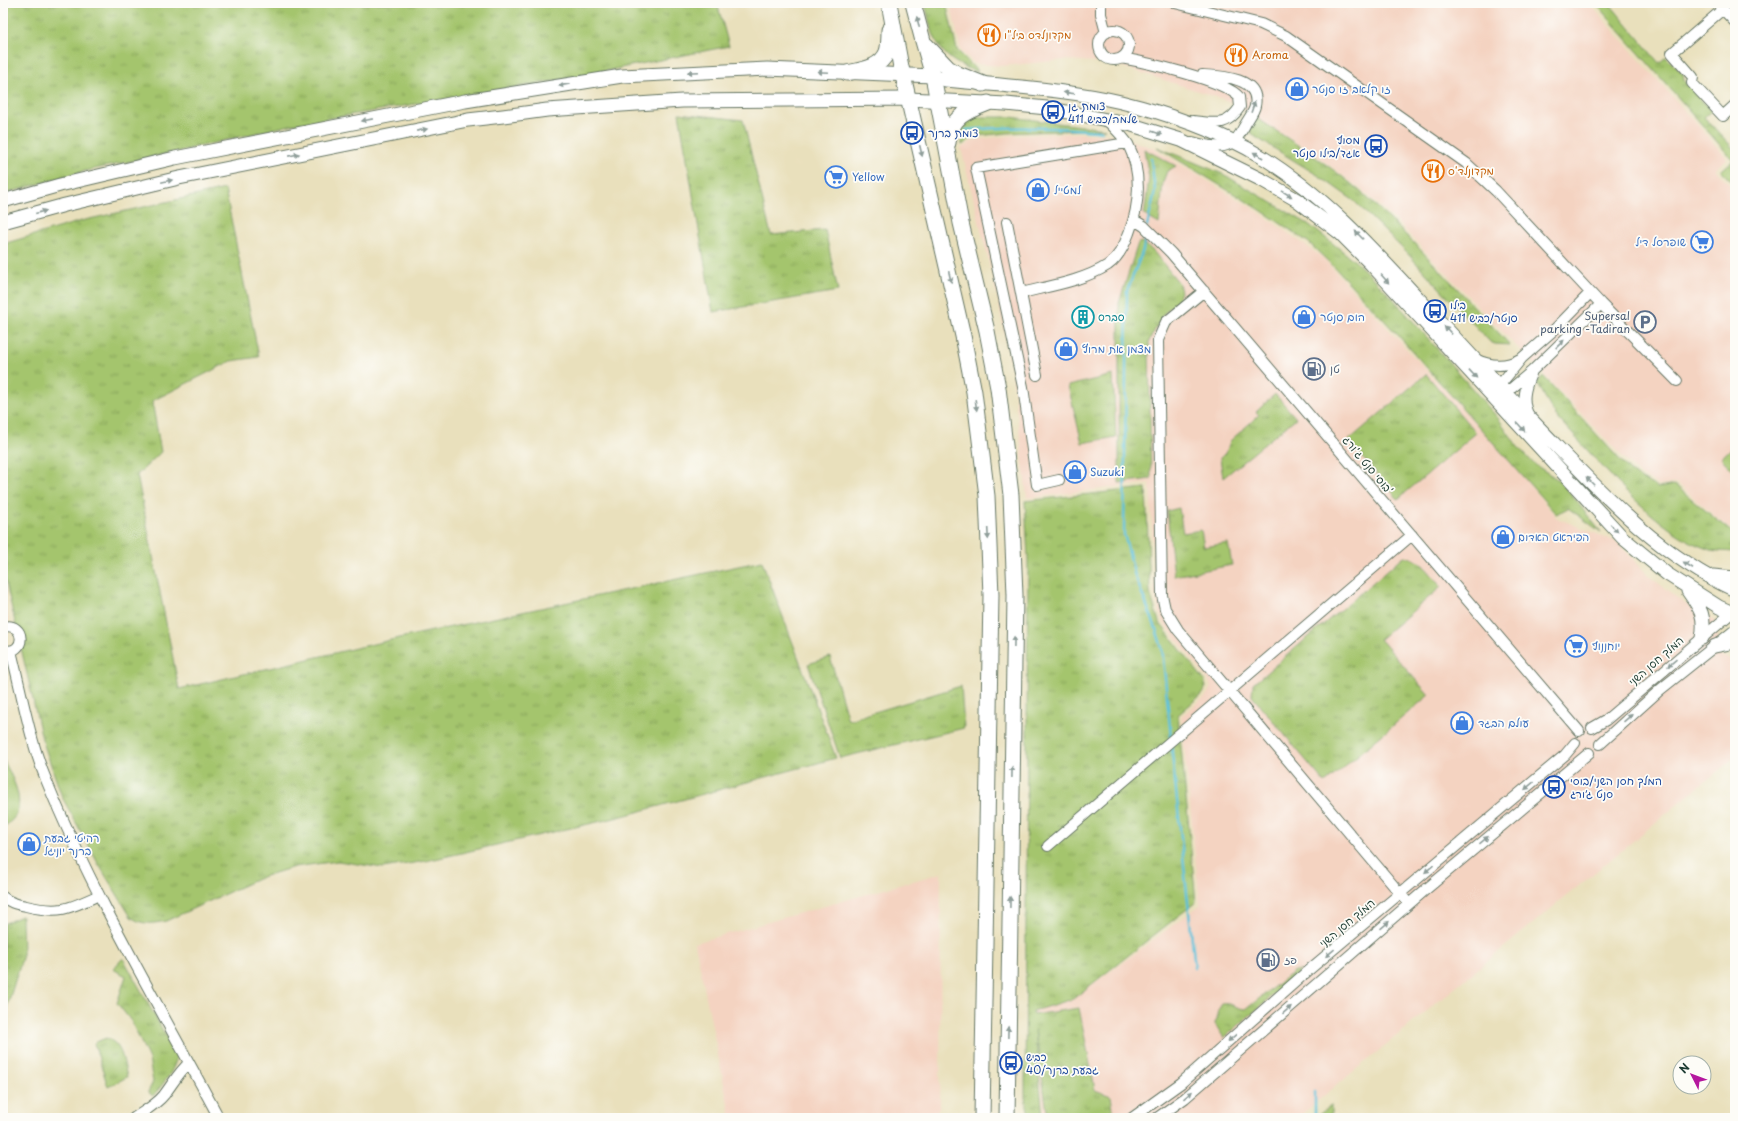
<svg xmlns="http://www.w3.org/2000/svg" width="1738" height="1121" font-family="'Playpen Sans','Playpen Sans Hebrew',sans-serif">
<defs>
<pattern id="grass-tufts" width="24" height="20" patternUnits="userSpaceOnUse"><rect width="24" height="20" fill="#a4c56d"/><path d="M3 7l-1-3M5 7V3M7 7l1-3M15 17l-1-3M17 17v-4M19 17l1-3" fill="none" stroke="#85a15a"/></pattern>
</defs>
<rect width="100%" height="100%" fill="#fdfcf7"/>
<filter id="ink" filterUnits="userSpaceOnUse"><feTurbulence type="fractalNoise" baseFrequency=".025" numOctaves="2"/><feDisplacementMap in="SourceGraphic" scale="8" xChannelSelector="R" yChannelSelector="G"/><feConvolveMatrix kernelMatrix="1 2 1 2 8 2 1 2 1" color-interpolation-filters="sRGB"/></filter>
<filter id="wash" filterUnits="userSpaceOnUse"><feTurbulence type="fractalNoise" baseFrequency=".012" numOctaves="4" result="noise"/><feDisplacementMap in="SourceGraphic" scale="16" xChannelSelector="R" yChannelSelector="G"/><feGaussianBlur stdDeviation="0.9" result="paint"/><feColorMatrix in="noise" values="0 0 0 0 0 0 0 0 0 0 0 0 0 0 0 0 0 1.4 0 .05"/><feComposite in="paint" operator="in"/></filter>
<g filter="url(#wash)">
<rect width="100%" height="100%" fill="#e9e0bc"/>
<path fill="#f4d3c1" d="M950,3h639l138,155 -12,11 20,22v341l-9,-6 -49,-43 -18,3 -21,-13 -241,-251 -35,-32 -46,-35 -87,-54 -118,-38 -46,-3 -63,6 -27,-2 -14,-13z
M1077,133l38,2 38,13 104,63 65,46 175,190 60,71 60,24 32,34 35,27 32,18 4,35 15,4v97l-438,361h-252l-12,-107 40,-12 127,-94 -19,-189 25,-20 5,-9 -3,-7 -46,-59 -7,-27 -5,-111 -123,15 -14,-120 -15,-79 -37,-151 13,-8 34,-4z
M3,595l6,27 -6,2z
M941,873l-1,233 -7,12h-202l-36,-175z"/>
<path fill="url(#grass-tufts)" stroke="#628150" d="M3,3h683l1,4 13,-4h17l12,43 -158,32 -281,47 -110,26 -95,20 -82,23z
M925,3h21l11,47 21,22c-39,-12 -45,-32 -53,-69z
M1595,3h14l50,60 7,-6 17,17 1,7 27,30 -7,6 31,33v35l-14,-14 12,-11z
M679,113l64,7 28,115 54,-5 13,61 -125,21z
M980,117h31l94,12 -98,4 -32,3 -13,9 -1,-16 8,-11z
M1257,118c35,24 72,46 104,74 53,48 100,101 149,153l-15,-1 -5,-2 -83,-89 -54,-53 -34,-24 -65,-40 -4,-5z
M1157,147l66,27 85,50 47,37 33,32 110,125 20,29 16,17 26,17 41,51 -33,-24 -12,6 -158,-179 -64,-68 -26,-25 -49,-33z
M1144,149l32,17 -9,5 -4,11 -4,42 -15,-9 5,-37z
M225,189l34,168 -28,4 -79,40 9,51 -24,23 42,214 216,-50 367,-78 74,197 -221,60 -189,43 -43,7 -45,-7 -44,6 -32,10 -96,44c-14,3 -24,4 -35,-4l-32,-52 -37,-68 -20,-58 -39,-169v-326l82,-24z
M1142,242l11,9 26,32 2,9 -3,8 -15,15 -14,26 2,138 -32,4v-180l19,-60z
M1426,374l50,59 -78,66 -50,-58z
M1113,375l3,62 -34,6 -14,-57z
M1543,376l90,98 25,14 17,-3 60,50v17c-10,-1 -20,0 -30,-4 -44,-15 -96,-74 -127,-108 -9,-10 -19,-19 -26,-30 -5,-8 -9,-17 -13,-25l-3,-1z
M1275,394l21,24 -73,60 -3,-20 6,-5 4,-12 29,-26 -3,-3z
M1735,445v28l-14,-15z
M1146,488l4,105 9,29 45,58 2,7 -4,7 -24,21 18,187 -123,97 -40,12v4l46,-7 16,82 16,6 3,20 -4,2h-62l-13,-89 8,89h-13l-5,-20 3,-540 -3,-57z
M1179,508l4,25 18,-3 3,17 24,-4 4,22 -58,11 -7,-65z
M1404,556c17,2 27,18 37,31l-61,52 49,56 -104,88 -73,-87 1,-12z
M830,657l18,63 113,-34 3,42 -124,30 -32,-94z
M22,916l1,39 -20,65v-96z
M123,958l54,98c-3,16 -14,28 -24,40l-5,-4 5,-10 -4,-23 -18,-38 -14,-18 9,-27 -13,-7z
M1294,971h7l-77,67 -9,-14 3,-14 4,-6c9,-2 15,5 24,5z
M106,1038c17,6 17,23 21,39l-19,10 -14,-44z
M1331,1105v13h-16z"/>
<path fill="#a4c56d" stroke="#628150" d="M3,759c11,22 29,52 0,68z"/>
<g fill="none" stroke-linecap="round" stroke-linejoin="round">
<path stroke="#5cc1da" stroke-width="2.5" d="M966,130c30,-3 60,-3 90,-2 15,1 31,1 46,4
M1147,226l8,-35 -4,-32
M1146,233l-3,17 -16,41 -3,243 11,42 20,50 7,22 9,90
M1171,744l24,224
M1315,1118v-27"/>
</g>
</g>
<g filter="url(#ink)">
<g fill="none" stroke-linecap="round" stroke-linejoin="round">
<g stroke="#667664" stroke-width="12">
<path id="minor" d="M1101,3v11l5,19
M1175,3l86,21 25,12 180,127 30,28 105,113 76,77
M1717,3l18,19
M1723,9l-51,44 21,24 -1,6 31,33 12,-11
M1099 45a15 15 0 1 1 30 0a15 15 0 1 1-30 0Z
M1121,58c23,4 104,22 118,39l1,10c-14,21 -25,16 -47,14
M1191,142c11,2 26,7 36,3 10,-3 13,-12 18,-20 3,-6 9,-13 10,-19 6,-29 -35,-30 -53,-31
M1134,220l10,6 27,27 408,478
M1007,222l30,153
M1204,291l-38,31 -8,18 4,255 3,14 13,21 231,274
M1021,293c29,-7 62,-12 87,-28 10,-7 17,-21 21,-32 11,-28 13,-61 -1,-89 -6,-9 -15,-17 -22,-25
M1475,359c15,7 30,9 45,0
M1497,391l2,-5 23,-28 33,-29 35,-36
M1500,396l6,-3 26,-22 69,-67
M1529,416c-8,-15 -4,-28 2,-42
M1059,480l-22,5 -14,-98 -47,-219 151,-25
M3,627c23,-6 24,29 0,23
M11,651c11,43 19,91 36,131 48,117 113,225 172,336
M1592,728l14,-8 129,-110
M1600,744l61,-55 74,-59
M1048,846l364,-311
M3,897c7,6 14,7 23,9 33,8 43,3 73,-11
M134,1118c10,-7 22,-13 30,-23 9,-12 15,-23 25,-32
M1132,1118l49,-35 129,-114 255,-214 10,-12
M1157,1118l28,-20 239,-207 165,-138"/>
</g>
<g stroke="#667664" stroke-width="15">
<path id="major" d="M3,201l57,-16 115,-27 290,-57 157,-25 145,-7 166,7 13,4c57,6 119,9 175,22 45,11 101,30 141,55 60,37 107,88 155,140 41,44 82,89 123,132 59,61 117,126 195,161
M3,222l62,-17 114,-27 289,-58 35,-4 44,-6 135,-9 227,-2 97,5 41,4 85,17 49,15 81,40 35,20 43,33 31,31 252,274 44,36 52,33 16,7
M1713,576l22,2
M1688,591c12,17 18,24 14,47
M1715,646l20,-4"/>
</g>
<g stroke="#667664" stroke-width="17">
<path id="highway" d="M889,3l12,64 62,269 11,56 13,104 4,99 -9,523
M913,3l10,38 10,35 28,147 26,108 11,57 13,107 4,100 -8,523
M926,45l22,23 10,6 25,10
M847,73c14,-3 34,-5 40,-21 2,-6 2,-15 2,-22
M948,143c2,-26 19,-32 40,-40"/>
</g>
<use href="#minor" stroke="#fff" stroke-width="10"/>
<use href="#major" stroke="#fff" stroke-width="13"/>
<use href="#highway" stroke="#fff" stroke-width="15"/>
</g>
<defs><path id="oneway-solid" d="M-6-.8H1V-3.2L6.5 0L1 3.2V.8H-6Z"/></defs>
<g fill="#8f9e9a">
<use href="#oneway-solid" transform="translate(918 22) rotate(-103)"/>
<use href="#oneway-solid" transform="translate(693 72) rotate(177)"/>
<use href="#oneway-solid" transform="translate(823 72) rotate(-177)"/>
<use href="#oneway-solid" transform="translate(564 85) rotate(171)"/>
<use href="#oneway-solid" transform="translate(1069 93) rotate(-173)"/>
<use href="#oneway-solid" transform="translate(1253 107) rotate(-71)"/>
<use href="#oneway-solid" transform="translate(367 120) rotate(169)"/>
<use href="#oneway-solid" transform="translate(422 130) rotate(-11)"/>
<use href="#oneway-solid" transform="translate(1157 133) rotate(19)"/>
<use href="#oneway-solid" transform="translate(921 151) rotate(77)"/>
<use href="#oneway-solid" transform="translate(294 155) rotate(-11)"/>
<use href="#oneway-solid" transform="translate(1258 155) rotate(-150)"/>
<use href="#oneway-solid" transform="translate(167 181) rotate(-12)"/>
<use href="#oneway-solid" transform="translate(1287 194) rotate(31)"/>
<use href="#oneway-solid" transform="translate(41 212) rotate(-15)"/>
<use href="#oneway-solid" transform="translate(1359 235) rotate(-134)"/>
<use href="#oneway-solid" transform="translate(950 277) rotate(77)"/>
<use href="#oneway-solid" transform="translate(1385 279) rotate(48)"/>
<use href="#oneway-solid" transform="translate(1448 330) rotate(-133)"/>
<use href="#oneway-solid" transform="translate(1560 344) rotate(-44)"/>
<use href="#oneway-solid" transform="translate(1473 374) rotate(47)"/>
<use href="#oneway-solid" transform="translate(976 405) rotate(82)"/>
<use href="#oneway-solid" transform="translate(1521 427) rotate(48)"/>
<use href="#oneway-solid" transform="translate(1590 481) rotate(-134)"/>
<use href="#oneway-solid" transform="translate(1614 528) rotate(45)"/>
<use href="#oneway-solid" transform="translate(988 534) rotate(87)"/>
<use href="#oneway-solid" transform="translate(1688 565) rotate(-147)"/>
<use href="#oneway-solid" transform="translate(1014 642) rotate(-89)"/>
<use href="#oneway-solid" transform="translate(1672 663) rotate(139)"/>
<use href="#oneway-solid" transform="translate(1628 718) rotate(-41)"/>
<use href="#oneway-solid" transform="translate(1012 772) rotate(-89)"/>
<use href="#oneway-solid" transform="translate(1529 786) rotate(140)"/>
<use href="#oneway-solid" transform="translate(1484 840) rotate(-40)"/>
<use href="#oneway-solid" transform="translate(1429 869) rotate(140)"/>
<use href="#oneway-solid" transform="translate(1010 902) rotate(-89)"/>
<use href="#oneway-solid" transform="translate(1385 925) rotate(-41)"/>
<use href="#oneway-solid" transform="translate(1330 953) rotate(140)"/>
<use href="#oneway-solid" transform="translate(1287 1010) rotate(-41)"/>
<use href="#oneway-solid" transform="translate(1008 1032) rotate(-89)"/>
<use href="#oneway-solid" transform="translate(1232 1038) rotate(139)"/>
<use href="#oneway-solid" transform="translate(1188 1095) rotate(-40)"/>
</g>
</g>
<defs>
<g id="restaurant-ring" transform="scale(1.15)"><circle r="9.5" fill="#fdfcf7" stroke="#e8710a" stroke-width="1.5"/><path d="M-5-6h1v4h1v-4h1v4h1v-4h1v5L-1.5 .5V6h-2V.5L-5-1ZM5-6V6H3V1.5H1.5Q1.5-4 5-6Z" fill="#e8710a"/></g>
<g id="shop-ring" transform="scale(1.15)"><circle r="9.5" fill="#fdfcf7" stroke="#3f7fe0" stroke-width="1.5"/><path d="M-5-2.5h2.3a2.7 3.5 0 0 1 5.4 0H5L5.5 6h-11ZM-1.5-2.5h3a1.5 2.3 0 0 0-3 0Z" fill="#3f7fe0"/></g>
<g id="bus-ring" transform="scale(1.15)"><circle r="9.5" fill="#fdfcf7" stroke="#1a4fb4" stroke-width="1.5"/><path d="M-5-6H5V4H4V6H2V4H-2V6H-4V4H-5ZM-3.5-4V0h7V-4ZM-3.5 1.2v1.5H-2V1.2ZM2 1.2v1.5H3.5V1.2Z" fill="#1a4fb4"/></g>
<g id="supermarket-ring" transform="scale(1.15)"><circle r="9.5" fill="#fdfcf7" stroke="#3f7fe0" stroke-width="1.5"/><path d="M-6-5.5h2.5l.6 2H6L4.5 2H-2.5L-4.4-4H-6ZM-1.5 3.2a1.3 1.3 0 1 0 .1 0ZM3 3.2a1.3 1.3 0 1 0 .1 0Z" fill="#3f7fe0"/></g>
<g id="building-ring" transform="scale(1.15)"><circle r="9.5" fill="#fdfcf7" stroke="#0f9aa8" stroke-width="1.5"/><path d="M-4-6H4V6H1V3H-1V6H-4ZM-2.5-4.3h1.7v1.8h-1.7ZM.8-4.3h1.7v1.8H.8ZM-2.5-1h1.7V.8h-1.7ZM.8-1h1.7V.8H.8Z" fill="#0f9aa8"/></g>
<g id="parking-ring" transform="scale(1.15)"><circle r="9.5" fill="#fdfcf7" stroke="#5c6f8a" stroke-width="1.5"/><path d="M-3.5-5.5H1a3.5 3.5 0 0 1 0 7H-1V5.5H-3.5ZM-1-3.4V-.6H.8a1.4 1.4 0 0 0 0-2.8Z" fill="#5c6f8a"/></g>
<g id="fuel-ring" transform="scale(1.15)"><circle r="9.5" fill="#fdfcf7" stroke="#5c6f8a" stroke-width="1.5"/><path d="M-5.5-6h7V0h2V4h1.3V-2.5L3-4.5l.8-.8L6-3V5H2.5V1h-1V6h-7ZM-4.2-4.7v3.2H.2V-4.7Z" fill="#5c6f8a"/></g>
</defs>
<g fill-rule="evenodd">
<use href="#restaurant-ring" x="989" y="35"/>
<use href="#restaurant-ring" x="1236" y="55"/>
<use href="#shop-ring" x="1297" y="89"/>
<use href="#bus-ring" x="1053" y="112"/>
<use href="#bus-ring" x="912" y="133"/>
<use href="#bus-ring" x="1376" y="146"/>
<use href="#restaurant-ring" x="1433" y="171"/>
<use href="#supermarket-ring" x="836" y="177"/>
<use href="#shop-ring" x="1038" y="190"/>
<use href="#supermarket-ring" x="1702" y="242"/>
<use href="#bus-ring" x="1435" y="311"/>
<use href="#building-ring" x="1083" y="317"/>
<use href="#shop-ring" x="1304" y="317"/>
<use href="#parking-ring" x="1645" y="322"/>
<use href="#shop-ring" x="1066" y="349"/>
<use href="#fuel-ring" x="1314" y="369"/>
<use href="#shop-ring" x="1075" y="472"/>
<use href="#shop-ring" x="1503" y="537"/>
<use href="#supermarket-ring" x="1576" y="646"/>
<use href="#shop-ring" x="1462" y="723"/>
<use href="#bus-ring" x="1554" y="787"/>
<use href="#shop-ring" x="29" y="844"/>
<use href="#fuel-ring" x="1268" y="960"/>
<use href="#bus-ring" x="1011" y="1063"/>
</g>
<g text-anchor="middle" stroke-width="3.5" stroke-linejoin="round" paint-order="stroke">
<g font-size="11" fill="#c56008" stroke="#fdfcf7" text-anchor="start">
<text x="1004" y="39">מקדונלדס ביל"ו</text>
<text x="1252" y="59">Aroma</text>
<text x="1448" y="175">מקדונלד'ס</text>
</g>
<g font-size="11" fill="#366cbe" stroke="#fdfcf7" text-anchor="start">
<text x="1312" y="93">זו קלאב זו סנטר</text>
<text x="852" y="181">Yellow</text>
<text x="1054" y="194">למטייל</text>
<text x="1686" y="246" text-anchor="end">שופרסל דיל</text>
<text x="1320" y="321">הום סנטר</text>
<text x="1082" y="353">מצמן את מרוץ</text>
<text x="1090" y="476">Suzuki</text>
<text x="1518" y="541">הפיראט האדום</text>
<text x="1592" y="650">יוחננוף</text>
<text x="1478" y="727">עולם הבגד</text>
<text x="44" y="842">רהיטי גבעת<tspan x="44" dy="13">ברנר יוניגל</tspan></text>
</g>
<g font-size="11" fill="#164399" stroke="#fdfcf7" text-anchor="start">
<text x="1068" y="110">צומת גן<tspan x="1068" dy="13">שלמה/כביש 411</tspan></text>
<text x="928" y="137">צומת ברנר</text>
<text x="1360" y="144" text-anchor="end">מסוף<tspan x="1360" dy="13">אגד/בילו סנטר</tspan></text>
<text x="1450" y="309">בילו<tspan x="1450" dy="13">סנטר/כביש 411</tspan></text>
<text x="1570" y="785">המלך חסן השני/בוסי<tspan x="1570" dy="13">סנט ג׳ורג</tspan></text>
<text x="1026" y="1061">כביש<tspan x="1026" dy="13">40/גבעת ברנר</tspan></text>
</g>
<g font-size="11" fill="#4e5e75" stroke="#fdfcf7" text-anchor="start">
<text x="1630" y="320" text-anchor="end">Supersal<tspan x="1630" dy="13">parking -Tadiran</tspan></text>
<text x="1330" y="373">טן</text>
<text x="1284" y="964">פז</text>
</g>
<g font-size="11" fill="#0d838f" stroke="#fdfcf7" text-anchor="start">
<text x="1098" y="321">סברס</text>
</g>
<g font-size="11" fill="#1f3d34" stroke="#fdfcf7">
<text transform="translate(1368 465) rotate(50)" y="4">בוסי סנט ג'ורג'</text>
<text transform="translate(1656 661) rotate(-41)" y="4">המלך חסן השני</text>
<text transform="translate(1347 923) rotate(-40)" y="4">המלך חסן השני</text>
</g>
</g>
<rect width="1738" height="1121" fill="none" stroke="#fdfcf7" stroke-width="16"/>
<g transform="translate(1692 1075) rotate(312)"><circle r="19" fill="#fdfcf7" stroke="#a4b0a9"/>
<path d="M0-3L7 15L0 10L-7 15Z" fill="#b5179e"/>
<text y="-6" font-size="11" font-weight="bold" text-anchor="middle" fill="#1f3d34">N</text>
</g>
</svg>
